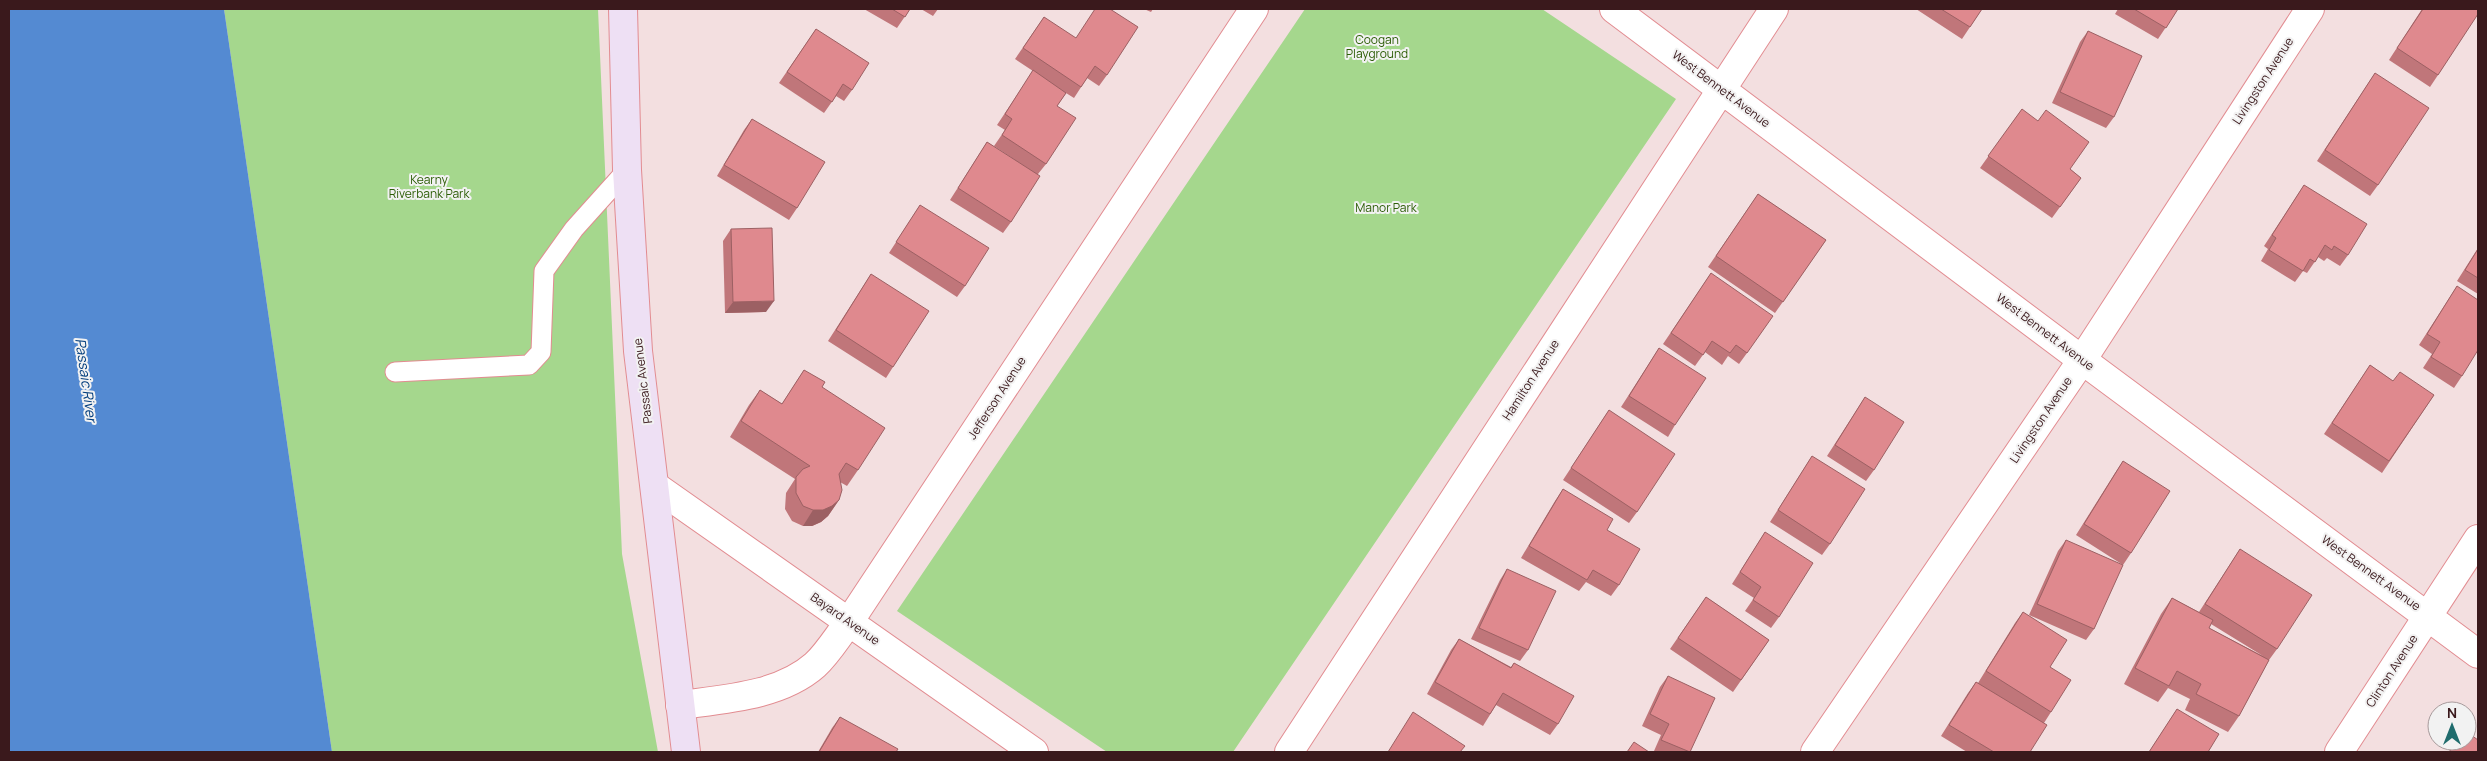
<svg xmlns="http://www.w3.org/2000/svg" width="2487" height="761" font-family="Manrope,sans-serif">
<rect width="100%" height="100%" fill="#f3dfe0"/>
<path fill="#a5d78d" d="M224,9h374l24,545 36,198h-326z
M1305,9h237l134,90 -443,653h-126l-210,-141z"/>
<path fill="#548ad2" d="M9,9h215l108,743h-323z"/>
<g fill="none" stroke-linecap="round" stroke-linejoin="round">
<g stroke="#e28c91" stroke-width="21">
<path id="lane" d="M395,372l134,-7 12,-13 3,-81 30,-42 53,-59"/>
</g>
<g stroke="#e28c91" stroke-width="30">
<path id="street" d="M1614,9l468,351 396,294
M655,486l379,266
M680,705c44,-6 100,-9 135,-40 13,-12 23,-29 34,-43l405,-613
M1289,752l485,-743
M1815,752l267,-392 228,-351
M2339,752l139,-213"/>
</g>
<g stroke="#e28c91" stroke-width="30">
<path id="secondary" d="M623,9l4,161 11,181 48,401"/>
</g>
<use href="#lane" stroke="#fff" stroke-width="19"/>
<use href="#street" stroke="#fff" stroke-width="28"/>
<use href="#secondary" stroke="#eee0f4" stroke-width="28"/>
</g>
<path fill="#c0767a" fill-rule="evenodd" d="M864,9h46l-13,19z
M921,9h17l-5,7z
M1144,9h9l-2,3z
M1916,9h66l-20,30z
M2118,9h60l-20,30 -43,-25z
M2422,9h56l-40,66 -8,12 -41,-27z
M1044,17l63,58 -8,11 -12,-8 -13,20 -8,-5 -9,13 -11,58 -8,10 -27,48 -8,11 -53,-33 37,-58 33,21 -26,-17 11,-16 -8,-5 36,-54 -18,-12z
M816,29l36,61 -8,11 -8,-5 -12,17 -45,-30z
M2088,31l26,86 -8,11 -54,-25 28,-61z
M2375,73l3,112 -8,11 -53,-35z
M2022,109l48,60 11,9 -29,40 -72,-50z
M752,119l45,89 -8,12 -72,-44 27,-46z
M2304,185l44,70 -8,11 -13,-8 -3,3 -6,-4 -11,16 -4,-2 -8,11 -34,-21 7,-12 -4,-3z
M1758,194l68,46 -51,73 -67,-46z
M920,205l45,81 -8,11 -68,-44z
M731,229l35,83 -41,1 -2,-72z
M2478,248v46l-21,-13z
M1711,273l36,80 -8,11 -11,-8 -6,9 -17,-13 -10,14 -32,-22z
M871,274l22,93 -7,11 -58,-37z
M2457,286l5,90 -8,12 -31,-20 9,-14 -13,-9z
M1659,348l16,77 -7,12 -47,-30z
M2370,365l23,16 41,14 -52,78 -58,-39z
M804,370l18,17 36,83 -11,16 -7,-4 -1,18 -11,16 -7,6 -9,4h-9l-11,-5 -7,-12 1,-16 9,-14 -65,-42 19,-32 11,-15 22,14z
M1865,397l9,73 -8,11 -39,-25z
M1609,410l28,102 -8,11 -66,-43z
M1812,456l18,88 -8,11 -52,-33z
M2123,461l8,92 -8,12 -47,-30 39,-62z
M1563,489l44,41 12,55 -8,11 -25,-14 -7,9 -58,-33 34,-57z
M1765,532l14,85 -8,11 -26,-17 9,-13 -22,-14z
M2066,540l28,89 -8,11 -57,-25 29,-64z
M2240,549l37,100 -8,11 -30,56 -11,16 -43,-22 5,-11 -22,-11 -10,14 -34,-18 37,-70 11,-16 27,14zM2211,624l52,32 -54,-28z
M1507,569l21,81 -8,11 -49,-22 29,-59z
M1706,597l63,43 -36,52 -63,-43z
M2023,612l27,55 1,45 -7,11 -14,29h-63l-26,-16 27,-43 8,-11 2,1 37,-60z
M1459,639l52,28 3,-4 44,61 -8,11 -54,-30 -13,21 -56,-32 24,-44z
M1668,676l22,76h-34l-2,-1 7,-16 -19,-9 18,-39z
M2177,709l31,43h-59z
M840,717l56,35h-78l14,-24z"/>
<path fill="#9c6063" d="M774,301l-8,11 -41,1 8,-11z
M839,500l-11,16 -7,6 -9,4h-9l10,-16z"/>
<path fill="#df898e" stroke="#9c6063" d="M892,9h18l-5,8z
M1095,9h15l28,18 -31,48 -12,-9 -14,21 -58,-39 21,-31 32,21z
M1941,9h41l-12,18z
M2134,9h44l-12,19z
M2423,9h55v5l-40,61 -41,-27z
M816,29l53,34 -17,27 -9,-6 -11,18 -45,-30z
M2088,31l54,25 -28,61 -54,-25z
M1033,70l33,23 -9,13 19,12 -30,46 -44,-29 10,-16 -7,-5z
M2375,73l54,35 -51,77 -53,-35z
M2022,109l16,12 8,-11 43,32 -19,27 11,9 -21,29 -72,-51z
M752,119l73,43 -28,46 -73,-43z
M987,142l53,34 -29,46 -53,-34z
M2304,185l63,39 -19,31 -14,-9 -2,4 -7,-5 -10,17 -5,-3 -7,12 -34,-21 7,-12 -4,-3z
M1758,194l68,46 -43,62 -67,-46z
M920,205l69,43 -24,38 -69,-44z
M772,228l2,73 -41,1 -2,-73z
M2478,249v29l-13,-8z
M1711,273l62,43 -26,37 -11,-8 -6,8 -18,-12 -9,14 -32,-22z
M871,274l58,37 -36,56 -57,-37z
M2457,286l21,14v50l-16,26 -31,-19 9,-15 -13,-8z
M1659,348l47,30 -31,47 -46,-29z
M2370,365l23,16 7,-9 34,23 -45,66 -57,-38z
M804,370l21,12 -3,5 63,41 -27,42 -12,-7 -7,11 3,16 -3,10 -7,6 -9,4h-10l-10,-4 -7,-13v-16l7,-8 7,-3 -69,-45 19,-31 22,14z
M1865,397l39,25 -30,48 -39,-25z
M1609,410l66,44 -38,58 -66,-44z
M1812,456l53,33 -35,55 -52,-34z
M2123,461l47,30 -39,62 -47,-29z
M1563,489l50,30 -6,11 33,19 -21,36 -26,-15 -6,10 -58,-34z
M1765,532l48,31 -34,54 -26,-17 8,-13 -21,-15z
M2066,540l57,25 -29,64 -57,-25z
M2240,549l72,46 -35,54 -72,-45z
M1507,569l49,22 -28,59 -49,-22z
M1706,597l63,43 -28,40 -63,-42z
M2172,598l41,22 -4,8 60,32 -30,56 -43,-22 5,-10 -24,-13 -8,15 -34,-18z
M2023,612l44,28 -17,27 21,13 -20,32 -65,-41z
M1459,639l52,29 3,-5 60,33 -16,28 -55,-31 -13,21 -55,-32z
M1668,676l47,22 -25,54 -29,-12 8,-16 -19,-10z
M1976,682l71,43 -17,27h-36l-45,-27z
M2177,709l42,25 -11,18h-59z
M1413,712l52,34 -5,6h-72z
M840,717l58,32 -2,3h-77z
M2467,732l11,8v12h-29l8,-11h10z
M1634,742l15,10h-22z"/>
<g text-anchor="middle" stroke-width="4" stroke-linejoin="round" paint-order="stroke">
<g font-size="12" fill="#2c5d06" stroke="#f2f2f2">
<text x="1377" y="44">Coogan<tspan x="1377" dy="14">Playground</tspan></text>
<text x="429" y="184">Kearny<tspan x="429" dy="14">Riverbank Park</tspan></text>
<text x="1386" y="212">Manor Park</text>
</g>
<g font-size="12" fill="#3a191c" stroke="#f2f2f2">
<text transform="translate(2263 81) rotate(-57)" y="4">Livingston Avenue</text>
<text transform="translate(1721 89) rotate(37)" y="4">West Bennett Avenue</text>
<text transform="translate(2045 332) rotate(37)" y="4">West Bennett Avenue</text>
<text transform="translate(1531 380) rotate(-57)" y="4">Hamilton Avenue</text>
<text transform="translate(643 381) rotate(-97)" y="4">Passaic Avenue</text>
<text transform="translate(997 398) rotate(-57)" y="4">Jefferson Avenue</text>
<text transform="translate(2041 420) rotate(-56)" y="4">Livingston Avenue</text>
<text transform="translate(2371 573) rotate(36)" y="4">West Bennett Avenue</text>
<text transform="translate(845 619) rotate(35)" y="4">Bayard Avenue</text>
<text transform="translate(2392 671) rotate(-57)" y="4">Clinton Avenue</text>
</g>
<g font-size="14" font-style="italic" fill="#023d7d" stroke="#f2f2f2">
<text transform="translate(86 380) rotate(82)" y="5">Passaic River</text>
</g>
</g>
<rect width="2487" height="761" fill="none" stroke="#3a191c" stroke-width="20"/>
<g transform="translate(2452 726)"><circle r="24" fill="#f2f2f2" stroke="#a89b9c"/>
<path d="M0-4L9 19L0 12L-9 19Z" fill="#206c6d"/>
<text y="-8" font-size="14" font-weight="bold" text-anchor="middle" fill="#3a191c">N</text>
</g>
</svg>
